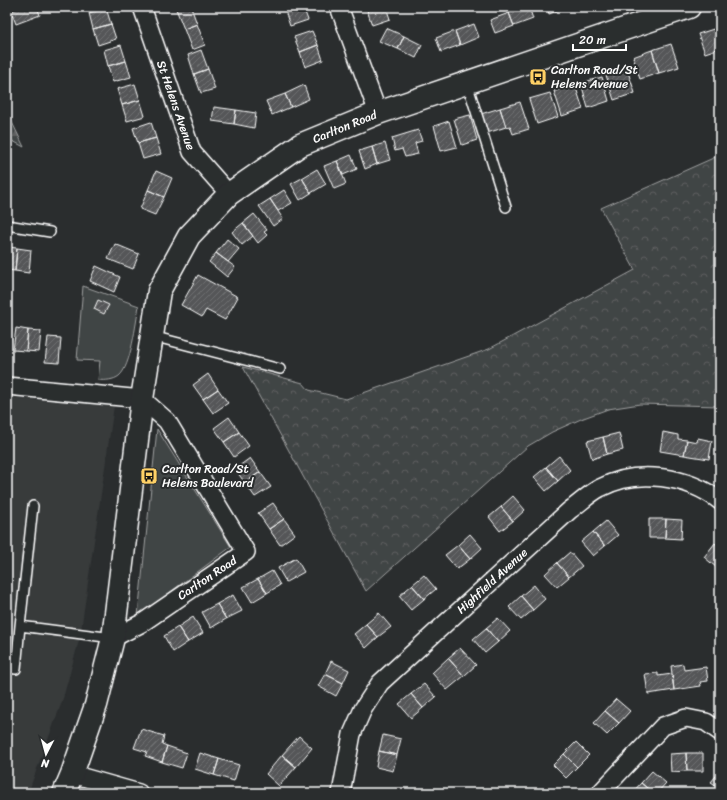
<svg xmlns="http://www.w3.org/2000/svg" width="727" height="800" font-family="Sriracha,sans-serif">
<defs>
<pattern id="forest-firs" width="22" height="20" patternUnits="userSpaceOnUse"><rect width="22" height="20" fill="#414445"/><path d="M5 1l3.5 6h-7zM16 11l3.5 6h-7z" fill="#5e6061"/></pattern>
<pattern id="park-crowns" width="20" height="18" patternUnits="userSpaceOnUse"><rect width="20" height="18" fill="#414445"/><path d="M2 6a3 3 0 1 1 6 0M12 15a3 3 0 1 1 6 0" fill="none" stroke="#5e6061"/></pattern>
<pattern id="building-hatch" width="6" height="6" patternUnits="userSpaceOnUse"><rect width="6" height="6" fill="#555758"/><path d="M-1 1l2-2M0 6l6-6M5 7l2-2" fill="none" stroke="#6e7071"/></pattern>
</defs>
<rect width="100%" height="100%" fill="#2a2d2e"/>
<filter id="ink" filterUnits="userSpaceOnUse"><feTurbulence type="fractalNoise" baseFrequency=".025" numOctaves="2"/><feDisplacementMap in="SourceGraphic" scale="8" xChannelSelector="R" yChannelSelector="G"/><feConvolveMatrix kernelMatrix="1 2 1 2 8 2 1 2 1" color-interpolation-filters="sRGB"/></filter>
<g filter="url(#ink)">
<path fill="#373a3b" d="M7,397l107,9 -34,231 -18,65 -34,91h-21z"/>
<path fill="#414445" stroke="#a0a2a2" d="M83,286l56,20c-3,15 -8,61 -20,70 -5,4 -14,5 -21,4l2,-19 -23,-1z
M157,429l74,118 -93,69z"/>
<path fill="url(#forest-firs)" stroke="#a0a2a2" d="M7,112l17,35 -17,-9z"/>
<path fill="url(#park-crowns)" stroke="#a0a2a2" d="M720,155v251l-80,-2 -32,5 -27,10 -29,13 -24,14 -162,145 -123,-224 60,16 6,7 37,9 143,-50 146,-79 -34,-62z"/>
<path fill="url(#building-hatch)" stroke="#fff" d="M22,7h15l3,8 -24,9 -5,-13z
M181,7h10l6,17 -13,5 -8,-20z
M295,7h8l5,13 -18,6 -5,-15z
M377,7h9l4,12 -18,6 -5,-15z
M525,7h4l4,12 -19,7 -5,-13z
M547,7h21l-19,7z
M106,8l5,16 -18,5 -4,-16z
M509,13l5,13 -19,7 -5,-13z
M111,24l5,15 -18,6 -5,-16z
M197,24l8,21 -13,5 -8,-21z
M474,24l5,13 -19,8 -5,-14z
M720,27v21l-15,5 -7,-19z
M386,28l18,8 -6,13 -19,-8z
M312,31l6,14 -18,7 -6,-15z
M455,31l5,14 -19,7 -5,-14z
M404,36l18,9 -6,13 -18,-9z
M671,44l8,23 -20,6 -7,-23z
M121,45l5,16 -18,5 -4,-16z
M318,45l5,15 -18,7 -5,-15z
M201,50l7,19 -14,5 -6,-19z
M652,50l7,23 -19,6 -7,-22z
M126,61l5,16 -18,5 -5,-16z
M208,69l7,20 -14,4 -7,-19z
M627,69l8,24 -21,7 -8,-25z
M602,77l7,24 -21,7 -7,-25z
M135,84l5,16 -18,5 -5,-16z
M304,85l5,14 -18,8 -6,-13z
M575,85l8,24 -21,7 -8,-25z
M550,93l8,24 -21,7 -8,-25z
M285,94l6,13 -19,8 -6,-14z
M140,100l5,16 -18,5 -5,-16z
M520,102l9,27 -16,5 -3,-8 -4,1 -6,-19z
M214,107l22,3 -2,14 -22,-3z
M500,108l6,19 -19,6 -6,-19z
M236,110l20,3 -2,15 -20,-4z
M470,115l7,25 -15,5 -8,-26z
M449,121l8,26 -16,4 -7,-25z
M151,122l5,16 -18,5 -5,-15z
M418,130l4,11 -7,2 3,11 -13,3 -3,-8 -7,2 -3,-13z
M156,138l5,16 -18,5 -5,-16z
M385,143l5,17 -13,4 -5,-17z
M372,147l5,17 -12,5 -6,-18z
M351,155l6,14 -14,6 -6,-14z
M337,161l9,23 -12,5 -10,-23z
M317,169l9,15 -15,9 -9,-15z
M156,171l16,7 -8,19 -16,-7z
M302,178l9,15 -11,7 -9,-16z
M148,190l16,7 -9,18 -15,-6z
M284,190l8,13 -14,8 -8,-12z
M270,199l13,20 -10,7 -14,-20z
M254,214l13,16 -3,2 3,3 -9,8 -15,-20z
M243,223l10,13 -11,9 -10,-13z
M227,239l12,10 -11,13 -12,-9z
M115,244l24,10 -6,15 -25,-10z
M7,247l10,1 -2,23 -8,-1z
M17,248l14,2 -2,23 -14,-2z
M216,253l19,14 -8,10 -18,-15z
M96,266l24,11 -6,15 -24,-11z
M198,275l40,22 -13,23 -19,-10 -4,7 -21,-12z
M98,300l11,5 -5,9 -10,-5z
M7,328h4l-2,21h-2z
M16,328l12,2 -2,21 -13,-1z
M28,330l13,1 -2,21 -13,-1z
M48,337l13,1 -2,25 -14,-1z
M208,374l10,15 -15,10 -10,-14z
M218,389l10,14 -15,10 -10,-14z
M229,417l10,15 -15,10 -10,-14z
M239,432l10,14 -15,11 -10,-15z
M663,432l15,3v4l9,1 -3,15 -24,-4z
M619,433l4,17 -16,4 -4,-17z
M603,437l4,17 -15,5 -5,-18z
M698,438l14,3 -3,18 -25,-4 3,-15 10,2z
M559,456l11,14 -12,11 -12,-14z
M250,458l10,14 -15,11 -10,-14z
M546,467l12,14 -12,10 -12,-14z
M260,472l11,15 -16,10 -10,-14z
M513,496l12,14 -12,11 -12,-14z
M273,503l11,16 -15,10 -11,-16z
M501,507l12,14 -13,10 -11,-14z
M284,519l11,15 -15,11 -11,-16z
M649,519h17l-1,19h-16z
M666,519l16,1 -1,19 -16,-1z
M606,521l12,14 -13,11 -12,-14z
M593,532l12,14 -12,10 -12,-14z
M470,534l12,14 -12,11 -12,-14z
M715,543l5,5v17l-3,3 -13,-11z
M458,545l12,14 -13,10 -12,-14z
M570,552l12,14 -13,11 -12,-14z
M296,558l8,14 -18,10 -8,-14z
M557,563l12,14 -12,10 -12,-13z
M272,571l8,14 -13,8 -9,-14z
M424,575l12,14 -12,10 -12,-14z
M258,579l9,14 -15,9 -9,-15z
M412,585l12,14 -13,11 -12,-14z
M534,585l11,14 -12,11 -12,-14z
M233,595l9,16 -16,8 -9,-15z
M521,596l12,14 -12,10 -12,-13z
M217,604l9,15 -15,9 -9,-16z
M379,613l12,14 -13,10 -12,-13z
M193,617l10,16 -15,9 -10,-15z
M498,618l12,13 -12,11 -12,-14z
M366,624l12,13 -12,11 -12,-14z
M178,627l10,15 -15,10 -9,-16z
M486,628l12,14 -13,11 -12,-14z
M460,648l16,17 -12,11 -16,-18z
M448,658l16,18 -17,14 -15,-17z
M331,661l18,9 -6,13 -18,-9z
M683,664l1,6 22,-3 2,14 -8,1 1,4 -27,4 -3,-24z
M658,673v3l14,-2 2,16 -26,4 -3,-20z
M325,674l18,9 -7,13 -18,-10z
M424,684l12,13 -13,11 -12,-14z
M411,694l12,14 -12,10 -12,-14z
M616,699l14,12 -11,12 -14,-12z
M605,711l14,12 -12,12 -13,-12z
M141,729l23,7 -2,8 5,2 -5,16 -17,-6 2,-4 -13,-4z
M383,735l18,4 -4,16 -18,-4z
M299,736l13,12 -16,19 -14,-12z
M576,742l13,13 -12,12 -13,-13z
M167,746l20,7 -5,15 -20,-6z
M379,751l18,4 -4,16 -17,-4z
M200,753l19,6 -5,16 -19,-6z
M686,753h17v18h-16z
M686,753l1,18 -16,1 -1,-18z
M564,754l13,13 -11,11 -13,-13z
M282,755l14,12 -17,19 -13,-12z
M219,759l20,6 -5,16 -20,-6z
M652,771l14,12 -9,10h-4l-12,-10z
M720,771v17l-9,-6z
M641,783l12,10h-21z"/>
<g fill="none" stroke-linecap="round" stroke-linejoin="round">
<g stroke="#fff" stroke-width="12">
<path id="service" d="M467,83l39,124
M7,225l43,7
M152,336l128,33
M33,506l-13,120 93,12
M7,668l9,1 4,-43"/>
</g>
<g stroke="#fff" stroke-width="20">
<g id="minor">
<path id="s1" d="M142,7l50,145 37,42"/>
<path d="M339,7l39,106"/>
<path d="M7,386l135,13 25,22 79,131 -104,71 -29,15"/>
<path d="M72,774l67,19"/>
<path id="s2" d="M341,793l11,-59 11,-25 17,-26 190,-173c10,-7 20,-17 30,-22 37,-20 88,-12 120,13"/>
<path d="M600,793l63,-67 23,-8 20,4 14,10"/>
</g>
</g>
<g stroke="#fff" stroke-width="25">
<g id="secondary">
<path id="s3" d="M64,793l8,-19 24,-69 17,-67 29,-239 17,-108 30,-55 40,-42 71,-49 78,-32 311,-106"/>
</g>
</g>
<use href="#service" stroke="#2a2d2e" stroke-width="9"/>
<use href="#minor" stroke="#2a2d2e" stroke-width="17"/>
<use href="#secondary" stroke="#2a2d2e" stroke-width="22"/>
</g>
</g>
<defs>
<g id="bus-square" transform="scale(0.9)"><rect x="-9" y="-9" width="18" height="18" rx="4" fill="#ffd166" stroke="#2a2d2e"/><path d="M-5-6H5V4H4V6H2V4H-2V6H-4V4H-5ZM-3.5-4V0h7V-4ZM-3.5 1.2v1.5H-2V1.2ZM2 1.2v1.5H3.5V1.2Z" fill="#111"/></g>
</defs>
<g fill-rule="evenodd">
<use href="#bus-square" x="538" y="77"/>
<use href="#bus-square" x="149" y="476"/>
</g>
<g text-anchor="middle" stroke-width="4" stroke-linejoin="round" paint-order="stroke">
<g font-size="12" fill="#fff" stroke="#2a2d2e" text-anchor="start">
<text x="551" y="74">Carlton Road/St<tspan x="551" dy="14">Helens Avenue</tspan></text>
<text x="162" y="473">Carlton Road/St<tspan x="162" dy="14">Helens Boulevard</tspan></text>
</g>
<g font-size="12" fill="#fff" stroke="#2a2d2e">
<text dy="4" stroke="none"><textPath href="#s1" startOffset="104">St Helens Avenue</textPath></text>
<text dy="4" stroke="none"><textPath href="#s3" startOffset="768">Carlton Road</textPath></text>
<text transform="translate(207 578) rotate(-34)" y="4">Carlton Road</text>
<text dy="4" stroke="none"><textPath href="#s2" startOffset="270">Highfield Avenue</textPath></text>
</g>
</g>
<rect width="727" height="800" fill="none" stroke="#2a2d2e" stroke-width="24"/>
<rect x="12" y="12" width="703" height="776" fill="none" stroke="#fff" stroke-width="1.5" filter="url(#ink)"/>
<g transform="translate(46 754) rotate(186)" stroke="#2a2d2e" stroke-width="3" paint-order="stroke">
<path d="M0-3L7 15L0 10L-7 15Z" fill="#ffffff"/>
<text y="-6" font-size="11" font-weight="bold" text-anchor="middle" fill="#ffffff">N</text>
</g>
<path d="M573 44v6h53v-6" fill="none" stroke="#ffffff" stroke-width="2"/>
<text x="579" y="44" font-size="12" fill="#ffffff" stroke="#2a2d2e" stroke-width="3" paint-order="stroke">20 m</text>
</svg>
